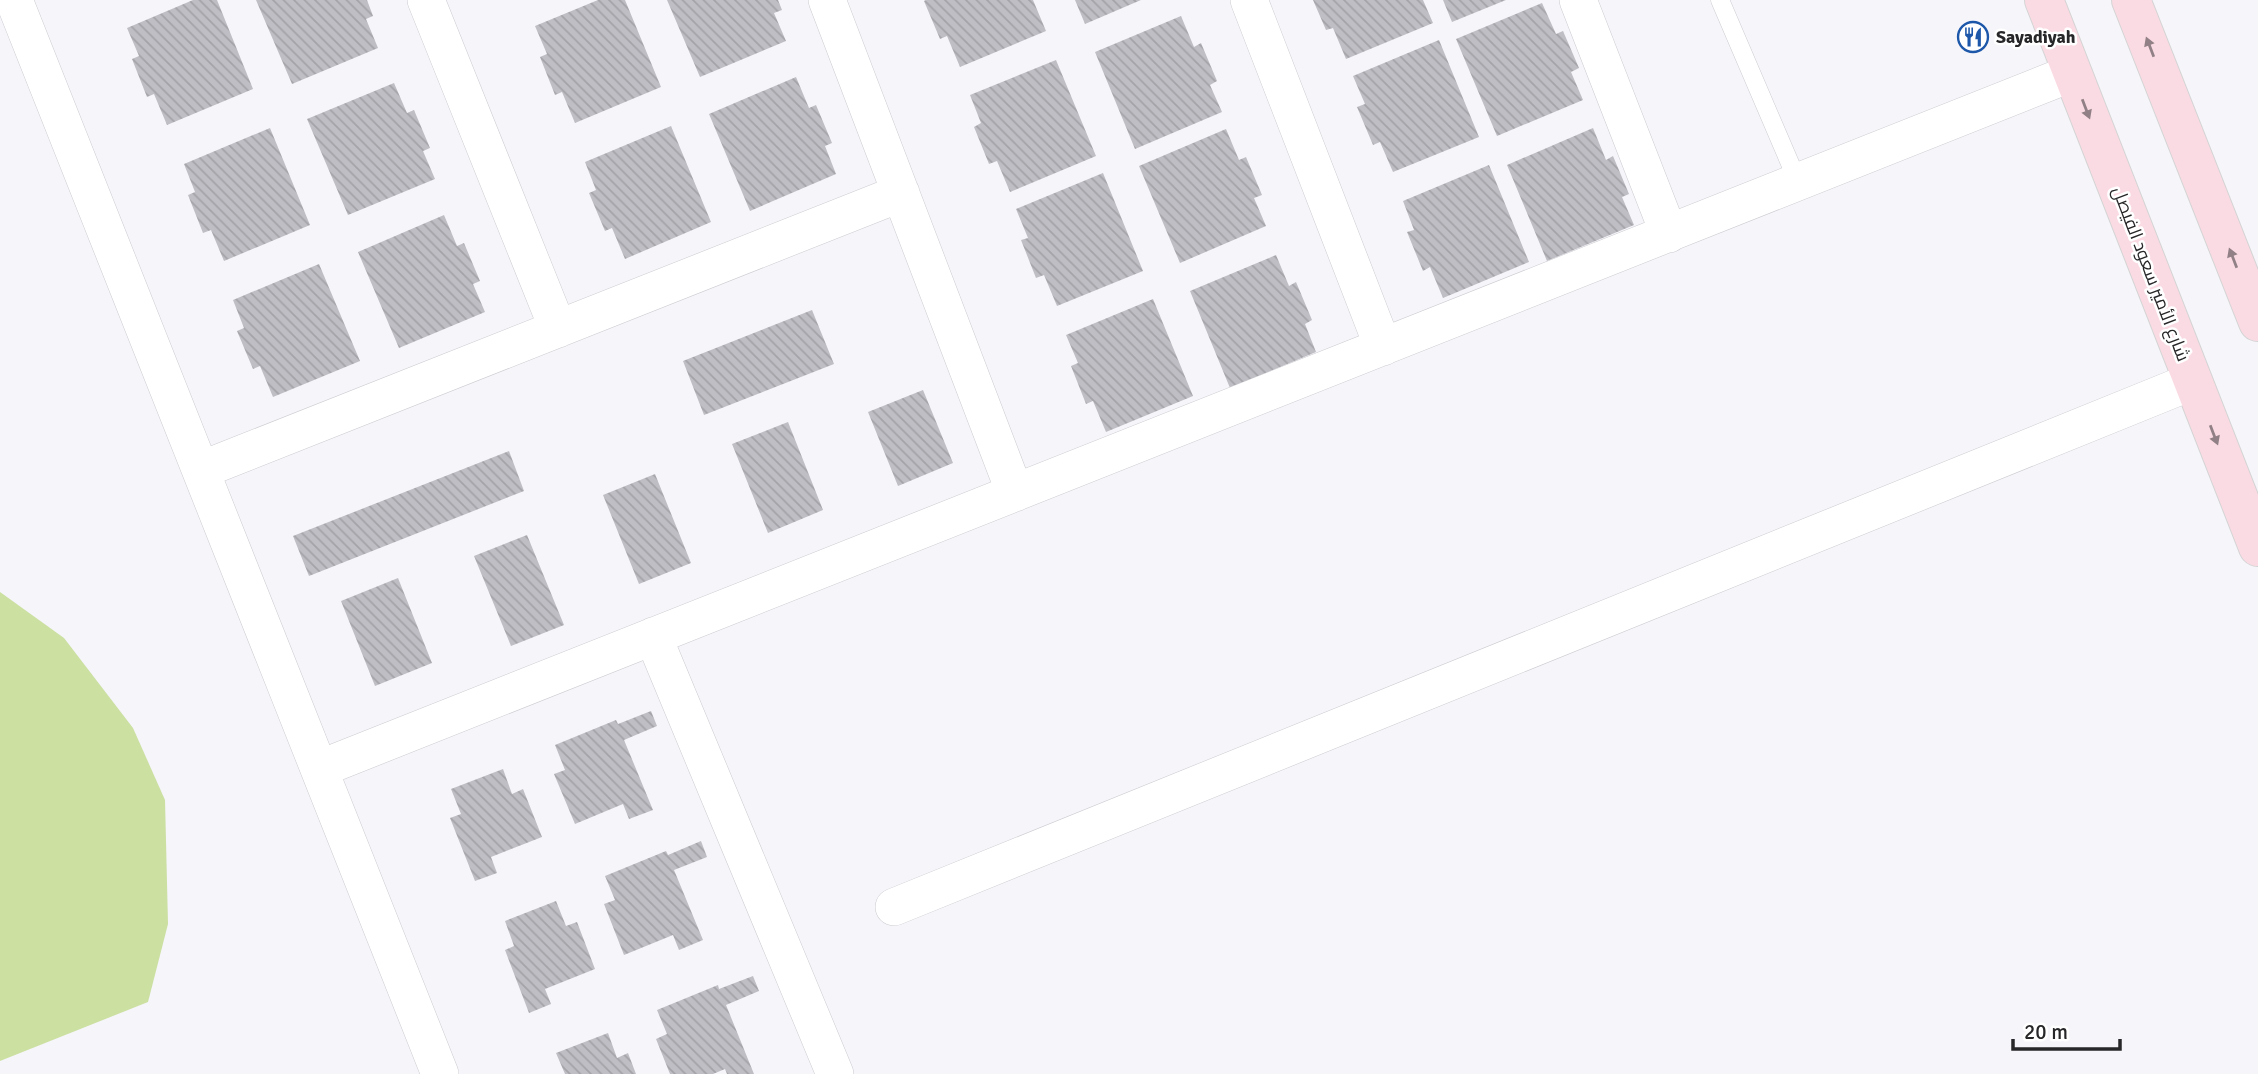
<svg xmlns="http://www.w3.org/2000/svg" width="2258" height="1074" font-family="Signika,Cairo,sans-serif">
<defs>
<pattern id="building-back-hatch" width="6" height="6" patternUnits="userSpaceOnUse" patternTransform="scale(1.75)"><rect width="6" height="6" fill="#bfbec4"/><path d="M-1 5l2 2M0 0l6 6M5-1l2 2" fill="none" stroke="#a4a3a8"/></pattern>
</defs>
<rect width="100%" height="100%" fill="#f5f5fa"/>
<path fill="#cce0a1" d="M0,592l64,46 69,90 32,72 3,124 -20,78 -148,59z"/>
<path fill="url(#building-back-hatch)" d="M193,0h24l36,89 -86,36 -13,-31 -7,3 -15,-38 7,-3 -12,-28z
M256,0h111l6,16 -7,3 12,29 -86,36z
M598,0h27l36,87 -86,36 -13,-31 -7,3 -15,-38 7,-3 -12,-28z
M667,0h111l4,10 -8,3 12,28 -86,36z
M926,0h107l13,31 -86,36 -13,-31 -7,3 -16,-38z
M1075,0h66l-56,24z
M1313,0h110l10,23 -87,36 -13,-31 -7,2z
M1443,0h63l-54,22z
M1542,3l14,31 7,-3 16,37 -8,4 12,28 -86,36 -41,-97z
M1181,16l13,31 7,-4 16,38 -7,4 12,27 -87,37 -40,-97z
M1439,40l40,97 -86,35 -13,-30 -7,3 -16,-38 8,-3 -12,-28z
M1056,60l40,96 -86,36 -13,-31 -8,3 -15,-37 7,-4 -11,-28z
M796,77l13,31 7,-3 16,38 -7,3 11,28 -86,37 -41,-97z
M394,83l13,30 7,-3 16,38 -7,3 12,28 -87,36 -41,-96z
M671,126l40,96 -86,37 -13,-31 -7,3 -16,-38 7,-3 -11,-28z
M270,128l40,97 -86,36 -13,-31 -8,3 -15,-38 7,-3 -11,-28z
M1593,128l13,32 7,-4 16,38 -7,3 12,28 -87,36 -40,-96z
M1226,129l13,31 7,-3 16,38 -8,3 12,28 -86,37 -41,-97z
M1489,165l40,97 -86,36 -13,-31 -7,4 -16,-39 7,-2 -11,-29z
M1103,173l40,98 -86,35 -13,-31 -8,3 -15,-38 7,-2 -12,-29z
M444,215l13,31 7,-3 16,38 -7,3 12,28 -86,36 -41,-96z
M1276,255l13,31 7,-4 16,38 -7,4 11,28 -86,36 -40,-97z
M319,264l41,97 -87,36 -13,-31 -7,3 -16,-38 7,-3 -11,-28z
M1153,299l40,97 -87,36 -13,-31 -7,3 -15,-38 7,-3 -12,-28z
M812,310l22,54 -130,51 -21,-54z
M923,390l30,73 -55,23 -30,-74z
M788,422l35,88 -55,23 -36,-89z
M509,451l15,40 -215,85 -16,-40z
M655,474l36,89 -52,21 -36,-89z
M527,535l37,90 -53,21 -37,-90z
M398,578l34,85 -57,23 -34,-85z
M651,711l6,15 -33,14 29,70 -24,9 -6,-15 -48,20 -21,-50 11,-4 -10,-25 61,-25 2,4z
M503,769l9,25 11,-5 19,48 -51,20 6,16 -22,8 -25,-63 11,-4 -10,-25z
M701,841l6,16 -33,13 29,70 -24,10 -6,-15 -49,20 -20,-51 11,-4 -10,-24 61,-25 2,4z
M556,901l10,25 11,-4 18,47 -50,20 6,15 -22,9 -24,-63 9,-4 -9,-25z
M753,976l6,15 -33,14 28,69h-27l-2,-5 -12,5h-43l-14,-35 11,-5 -10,-24 61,-25 1,4z
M608,1033l9,25 11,-5 8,21h-71l-9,-21z"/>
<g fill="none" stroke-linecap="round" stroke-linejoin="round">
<g stroke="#ccccd1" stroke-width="19">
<path id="lane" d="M1720,0l78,182"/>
</g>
<g stroke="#ccccd1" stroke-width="38">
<path id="street" d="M14,0l426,1074
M426,0l132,329
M827,0l188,493
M1249,0l134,347
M1578,0l91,234
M201,470l700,-277
M653,636l182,438
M319,769l1753,-696
M894,907l1299,-526"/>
</g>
<g stroke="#d4d4d4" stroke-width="40">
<path id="primary" d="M2044,0l214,547
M2131,0l127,322"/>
</g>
<use href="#lane" stroke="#fff" stroke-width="18"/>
<use href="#street" stroke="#fff" stroke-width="37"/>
<use href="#primary" stroke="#fbdbe3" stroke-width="38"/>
</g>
<defs><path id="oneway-solid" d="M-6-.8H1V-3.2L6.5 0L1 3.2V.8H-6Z" transform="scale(1.75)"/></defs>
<g fill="#918186">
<use href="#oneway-solid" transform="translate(2150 47) rotate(-111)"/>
<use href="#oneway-solid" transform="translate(2086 109) rotate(69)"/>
<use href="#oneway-solid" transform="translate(2233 258) rotate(-111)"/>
<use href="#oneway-solid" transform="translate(2214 435) rotate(69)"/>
</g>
<defs>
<g id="restaurant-ring" transform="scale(1.575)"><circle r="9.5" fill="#fff" stroke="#1d57a9" stroke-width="1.5"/><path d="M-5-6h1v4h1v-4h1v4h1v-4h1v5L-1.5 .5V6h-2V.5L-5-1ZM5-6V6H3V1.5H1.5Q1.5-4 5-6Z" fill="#1d57a9"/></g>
</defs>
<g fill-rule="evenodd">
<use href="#restaurant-ring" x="1973" y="37"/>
</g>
<g text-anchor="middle" stroke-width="5" stroke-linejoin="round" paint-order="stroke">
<g font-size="18" font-weight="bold" fill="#272729" stroke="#fff" text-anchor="start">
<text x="1996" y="43">Sayadiyah</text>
</g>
<g font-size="18" fill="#272729" stroke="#fff">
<text transform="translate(2151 274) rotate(69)" y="6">شارع الأمير سعود الفيصل</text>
</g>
</g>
<path d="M2013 1039v10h107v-10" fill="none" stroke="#272729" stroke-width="3.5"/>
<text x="2024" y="1039" font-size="21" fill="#272729" stroke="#ffffff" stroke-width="5" paint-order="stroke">20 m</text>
</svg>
